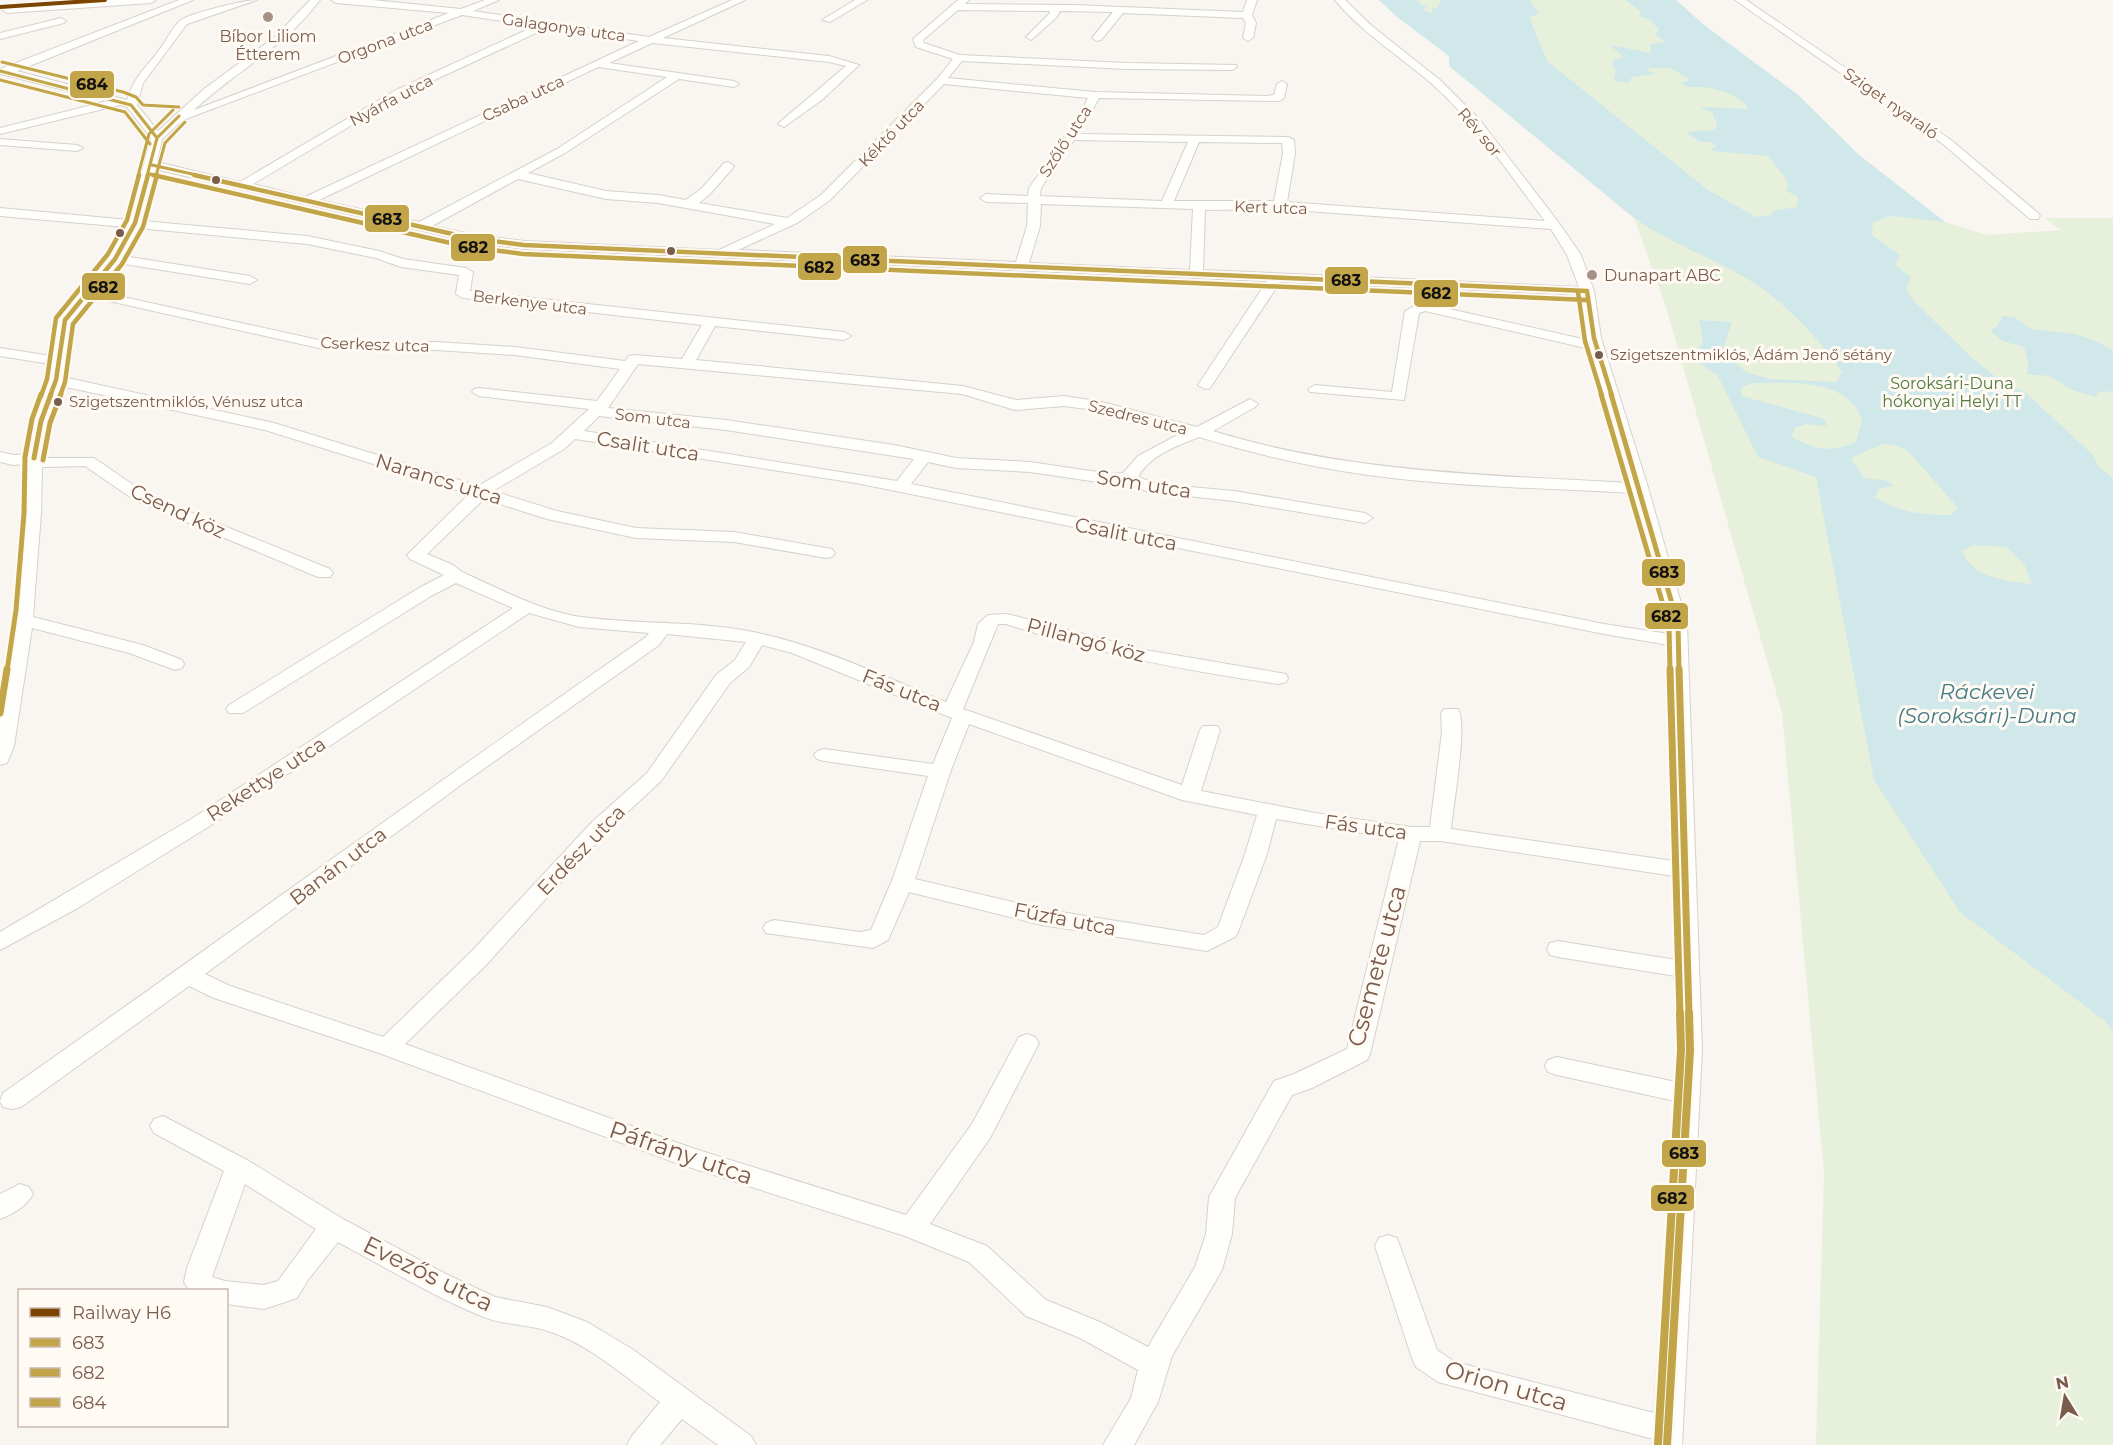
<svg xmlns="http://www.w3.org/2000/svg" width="2113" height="1445" font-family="Montserrat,sans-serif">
<rect width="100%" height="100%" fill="#f9f5f0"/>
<path fill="#e7f0db" d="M1379,0h297l28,25 93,69 62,61 86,67 42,13 74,-5 -17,-12h69v1227h-297l8,-272 -42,-460 -116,-406 -32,-89 -185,-152v-10l-53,-40z"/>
<path fill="#d0e8ea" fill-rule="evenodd" d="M1379,0h37l11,8 -4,2 9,4v-5l5,-1 4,-8h89l9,14 -10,3 18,44 161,129 48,27 17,-2 -1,-4 25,-4 1,-10 -13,-7 3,-2v-6l-19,-26 -57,-5v-3l5,-1 -6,-5h-11l-13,-9c10,-5 20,1 29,-5l1,-7 -4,-4v-5l-13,-3 6,-2 43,2c-11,-18 -44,-24 -63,-22l-5,-5 7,-1 1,-2 -18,-11h-23l-1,2 9,4 -24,3 -4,6 -13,-2 -1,-5 3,-5 -5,-4 1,-6 10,-4 -13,-12 41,8 -1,-9 16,-2 -11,-7 4,-6 -11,-10 -9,-3 2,-4 -15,-12h50l28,25 93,69 62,61 86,67 -54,-6 -18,6 -1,13 28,20 -5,10 16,12 -5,11 6,11 59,58 30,24 26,13 65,60 7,13 14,11v553l-8,-10 -145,-109 -86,-132 -58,-303 -58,-20 -40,-81 -23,-16 8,-21 -4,-19 33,2 -10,30 24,20 24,7 66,3 6,-10c-27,-38 -64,-78 -107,-100 -34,-18 -69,-32 -101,-54l-185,-152v-10l-53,-40zM1755,383c30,0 75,-4 97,20 5,4 7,11 10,17l-6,22c-27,11 -39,8 -64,-5l2,-9 13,-4 19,2 -1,-7 -83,-23 -2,-6 4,-4zM1882,444l17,2 10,6 49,56 -7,7c-29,0 -53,-3 -76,-18l4,-8 15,-3 -6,-5 -24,-3 -13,-20zM1975,545l31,2 18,17 8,20c-24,-2 -62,-7 -70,-34z
M2003,316l11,1 17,12 44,5 23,8 15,9v42l-7,-2 -9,2v4l-25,-7 -23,-14 -22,-2 1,-13 -4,-14 -22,-6 -12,-11 6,-3z"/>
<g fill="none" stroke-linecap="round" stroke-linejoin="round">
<g stroke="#d7d1cb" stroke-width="2">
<path id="minor" d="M109,0h47l-5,3 -144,10 -5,-3 5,-3z
M179,0h14l-176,71 110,29c10,-29 20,-32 35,-54 5,-7 12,-21 19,-26 10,-7 63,-20 76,-20l-70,24 -44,59 -6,22 21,26 46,-42 72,-53 34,-36h10c-34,46 -85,72 -126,110l255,-97 -113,-10 -5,-3h42l88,9 24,-9h14l-26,11 176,26 83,-37h13l-82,38 166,18 30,9 -36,34 -39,28 -6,-3 2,-2 66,-56 -17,-4 -177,-19 -43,20 125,18 5,3 -5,3 -55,-8 -114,74 -37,20 78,18 52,4 28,5 16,-12 22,-25 4,-1 6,4 -2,3 -22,25 -11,9 88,15 34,-23 116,-116 16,-20 -37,-12 -3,-8 45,-39h11l-4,4 109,1 169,7 4,-12h10l-5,15 4,8 -3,15 -5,3 -5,-3 3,-15 -3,-5 -120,-5 -22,27 -4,1 -5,-3 21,-26 -53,-1 -3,6 -26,23 -5,-3 23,-23 1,-3 -92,-1 -35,30 1,3 36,12 167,8 109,2 1,2 -5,3 -105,-1 -165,-8 -14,17 147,14 172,4 7,-1 3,-11 5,-3 5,3 -3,14 -5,3 -180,-3 -20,36 209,3 6,3 1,13 -8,49 258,19c-36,-47 -69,-98 -113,-137 -32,-28 -70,-51 -97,-84h10l27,26 68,54 39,39 80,104 22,32 13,36 7,47 46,146 40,140 15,426 -20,395h-30l1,-6 -215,-57 -22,-15 -4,-9 -37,-112 4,-8 9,-3 9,3 40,112 18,12 199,51 21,-312 -118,-26 -9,-3 -3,-6 3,-6 9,-3 119,25 2,-32 -2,-74 -118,-19 -8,-2 -3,-6 3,-6 8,-2 118,19 -2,-84 -234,-35h-20l-50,213 -3,6 -55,28 -20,7 -57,103 -3,36 -10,36 -50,86 -14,46 -24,43h-31l28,-47 7,-28 -58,-32 -54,-22 -57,-54 -64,-26 -229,-73 -297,-110 -165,-55 -25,-12 -168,121 -9,2 -9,-2 -3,-6 3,-8c215,-151 427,-306 643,-456l3,-4 -70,-6 -50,-14 -321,214 -132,82 -76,41v-18l193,-114 320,-210 -57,-25 -25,13 -188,117h-14l-3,-4 3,-4 190,-117 25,-13 -34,-16 -3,-4 62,-61 -204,-64 -204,-44 -12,35 -7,37h52l54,37 182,74 3,4 -3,4h-12l-182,-76 -51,-35 -43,1 -1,46 -8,104 110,28 39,15 2,4 -2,4 -7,2 -46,-17 -97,-25 -18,118 -7,17 -7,2v-55l16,-99 9,-98 1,-49 -13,1 -13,-3v-10l13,3 14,-1 6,-33 16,-41 1,-16 -50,-8v-8l51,8 7,-36 51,-62 17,-31 -126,-11v-8l129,12 22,-82 -24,-31 -7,-2 -120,29v-6l108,-27 -107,-27 -1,-5zM462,15l73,11 -139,64 -156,92 -83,-20 5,-23 21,-19zM547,28l92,13 -334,156 -52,-13 151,-90zM598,67l69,10 -110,72 -138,73 -100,-22zM944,84l144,14 -12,25 -47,65 -1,8 -42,-2 -6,4 6,4 42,1 -1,23 -11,36 -278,-12 59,-27 32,-22zM1074,140l114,2 -26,59 -122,-5 1,-8zM1199,142l83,1 1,10 -9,48h-100zM155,169l315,73 54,7 743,32 -69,104 7,4 5,-1 70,-106 138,6 1,16 -14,7 -13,81 -77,-7 -7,4 2,3 94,8 15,-87 6,-2 165,38 40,134c-140,-8 -282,-10 -417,-52l42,-24 3,-3 -8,-5 -53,28 -95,-25 -38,-6 -48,4 -53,-14 -267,-26 19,-34 129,14 7,-4 -7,-4 -374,-41 3,-19 -7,-4 -63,-9 -24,-8 -72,-15 -165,-15zM518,179l88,20 52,4 117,21 -56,26 -195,-9 -54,-7 -38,-8zM1041,204l152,5 -3,61 -161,-7 11,-37zM1280,209l271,20 16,26 12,32 -376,-17 2,-60zM138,228l169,16 69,14 25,9 58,8 -3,19 7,4 239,27 -20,34 -48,-4 -5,1 -4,5 -110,-14 -79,-5 -113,-1 -227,-50 22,-28 132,21 7,-4 -7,-4 -127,-20zM1432,288l149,7 6,45 -151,-34 -3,-2zM91,297l232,52 113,1 79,5 105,14 -23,32 -118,-13 -5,1 -2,3 7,4 110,13 -37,34 -74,43 -204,-63 -211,-46 9,-56zM638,364l324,30 53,16 49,-4 38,5 81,21 -45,24 -15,17 -12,1 -81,-12 -74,-4 -62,-13 -168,-25 -118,-12zM599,416l127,14 188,29 -17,22 -313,-50zM1199,437c55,17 112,30 169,38 88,12 177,13 265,18l36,131v10l-65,-10 -693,-140 17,-22 28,6 74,4 81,12 14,-1 24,9 85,9 131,22 8,-5 -8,-5 -131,-22 -76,-7 -20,-7c12,-22 39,-31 61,-40zM575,439l281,44 748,151 65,11 5,216 -223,-32c2,-22 17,-106 7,-120h-14l-3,4 1,19 -12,95h-19l-96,-14 -114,-22 19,-61 -3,-4h-14l-3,4 -18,55 -219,-76 35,-85h8c89,29 180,47 273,60l7,-2 2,-4 -2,-4 -141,-24 -138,-36 -19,1 -10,9 -4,18 -28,60c-61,-25 -123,-55 -188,-69 -58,-13 -118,-8 -177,-16 -41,-6 -81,-28 -119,-45l-9,-7 -26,-11 57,-55 63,20 89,19 98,4 92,16 6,-1 3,-4 -3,-4 -6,-1 -92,-16 -98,-4 -79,-17 -64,-20 71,-42zM667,634l79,8 -11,18 -19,15 -69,98 -55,49 -121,130 -88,85 -153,-51 -25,-12 253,-187 201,-142zM762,645l30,8 160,65 -19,46 -109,-15 -7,2 -3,4 3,4 7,2 104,15 -35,102 -22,52 -11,2 -86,-12 -8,3 -3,5 3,5 107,15 15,-8 21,-48 133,33 165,26 28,-14 3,-5 29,-78 9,-35 123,20 -52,210 -53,25 -20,7 -65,116 -3,37 -11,33 -47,80 -48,-25 -54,-22 -59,-54 -57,-22 60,-86 49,-95 -4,-6 -8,-3 -8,3 -47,87 -66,91 -214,-67 -287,-104 82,-80 119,-132 55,-51 69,-98 19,-16zM969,724l213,76 75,15 -12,39 -27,73 -14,8 -162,-26 -127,-30 36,-109z
M855,0h12l-37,22 -8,-2z
M1735,0h11l205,140 87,73 2,3 -2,3h-8l-87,-75z
M61,18l5,3 -2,2 -64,16v-6z
M0,139l77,6 6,3 -6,3 -77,-6z
M163,1116l84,44 96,59 101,54 51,24 52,10 40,15 45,27 119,87 5,9h-38l-36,-26 -22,26h-33l5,-9 28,-34c-35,-25 -71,-58 -112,-71 -22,-7 -46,-6 -67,-15 -50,-21 -96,-49 -143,-74l-30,38 -11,18 -33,11 -38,-5v-14h-37l-5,-8 3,-14 37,-97 -70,-38 -4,-7 4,-7zM245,1184l71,45 -38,52 -14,4 -39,-4 -13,-4z
M20,1184l9,3 4,7c-6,12 -20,20 -33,25v-25z"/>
</g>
<use href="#minor" fill="#fefefd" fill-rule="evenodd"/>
<g stroke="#fffaf3" stroke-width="5">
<path id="bus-1-far4" d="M0,71l131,34 26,33
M152,165l49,11
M147,176l10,-38 22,-22"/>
</g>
<g stroke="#fffaf3" stroke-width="8">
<path id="bus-1-far3" d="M194,175l276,63 54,7 1063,46
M1587,291l7,47 18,58
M50,396l6,-16 9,-60 50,-61 20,-36 13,-48"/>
</g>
<g stroke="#fffaf3" stroke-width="9">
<path id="bus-1-far2" d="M1611,394l67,230 1,47
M34,458l7,-37 10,-27"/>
</g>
<g stroke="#fffaf3" stroke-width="11">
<path id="bus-1-far1" d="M1679,669l10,346"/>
</g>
<g stroke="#fffaf3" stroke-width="13">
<path id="bus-1" d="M1667,1445l23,-395 -1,-37"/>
</g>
<g stroke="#fffaf3" stroke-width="5">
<path id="bus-2-far4" d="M0,80l125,32 25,32
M150,174l9,2
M156,176l9,-33 20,-21"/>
</g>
<g stroke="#fffaf3" stroke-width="8">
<path id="bus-2-far3" d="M153,175l315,72 55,7 1064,46
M1578,292l7,49 17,55
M60,396l5,-14 8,-58 49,-60 21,-37 14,-52"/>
</g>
<g stroke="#fffaf3" stroke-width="9">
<path id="bus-2-far2" d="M1601,394l68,231 1,46
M43,460l7,-37 11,-29"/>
</g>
<g stroke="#fffaf3" stroke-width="11">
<path id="bus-2-far1" d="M1670,669l10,346"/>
</g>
<g stroke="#fffaf3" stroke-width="13">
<path id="bus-2" d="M1658,1444l23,-394 -1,-37"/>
</g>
<g stroke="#fffaf3" stroke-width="5">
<path id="bus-3-far3" d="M2,62l121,30 13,5 7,8 36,2
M138,176l11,-42 24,-24"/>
</g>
<g stroke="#fffaf3" stroke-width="8">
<path id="bus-3-far2" d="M41,396l6,-17 9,-61 52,-64 19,-34 12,-45"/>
</g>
<g stroke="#fffaf3" stroke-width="9">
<path id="bus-3-far1" d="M7,671l9,-61 8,-97 1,-56 7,-38 9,-25"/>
</g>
<g stroke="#fffaf3" stroke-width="11">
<path id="bus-3" d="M0,713l7,-44"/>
</g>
<use href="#bus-1-far4" stroke="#c1a548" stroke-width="3"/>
<use href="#bus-1-far3" stroke="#c1a548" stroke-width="4.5"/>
<use href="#bus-1-far2" stroke="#c1a548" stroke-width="5"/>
<use href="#bus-1-far1" stroke="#c1a548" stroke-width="7"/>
<use href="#bus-1" stroke="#c1a548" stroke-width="8"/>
<use href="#bus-2-far4" stroke="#c1a548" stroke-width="3"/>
<use href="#bus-2-far3" stroke="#c1a548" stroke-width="4.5"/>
<use href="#bus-2-far2" stroke="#c1a548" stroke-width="5"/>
<use href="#bus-2-far1" stroke="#c1a548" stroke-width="7"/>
<use href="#bus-2" stroke="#c1a548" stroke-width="8"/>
<use href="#bus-3-far3" stroke="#c1a548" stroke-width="3"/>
<use href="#bus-3-far2" stroke="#c1a548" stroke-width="4.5"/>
<use href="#bus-3-far1" stroke="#c1a548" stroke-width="5"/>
<use href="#bus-3" stroke="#c1a548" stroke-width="7"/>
<g stroke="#fffaf3" stroke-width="6">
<path id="rail-1" d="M0,7l105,-7"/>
</g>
<use href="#rail-1" stroke="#7b4400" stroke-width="4"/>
</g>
<g fill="#a69286" stroke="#fffaf3" stroke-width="2">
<circle cx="268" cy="17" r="6"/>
<circle cx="1592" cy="275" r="6"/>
</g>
<g fill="#7a5c4d" stroke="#fffaf3" stroke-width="2">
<circle cx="216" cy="180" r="5"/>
<circle cx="120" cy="233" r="5"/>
<circle cx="671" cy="251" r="5"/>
<circle cx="1599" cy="355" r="5"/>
<circle cx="58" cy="402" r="5"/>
</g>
<g text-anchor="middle" stroke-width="6" stroke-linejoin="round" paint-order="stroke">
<g font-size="15" fill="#7a5c4d" stroke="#fffaf3" text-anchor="start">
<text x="1610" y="360">Szigetszentmiklós, Ádám Jenő sétány</text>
<text x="69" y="407">Szigetszentmiklós, Vénusz utca</text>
</g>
<g font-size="16" fill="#7a5c4d" stroke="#fffaf3">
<text transform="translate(564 27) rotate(8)" y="6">Galagonya utca</text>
<text transform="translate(385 41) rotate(-21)" y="6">Orgona utca</text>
<text transform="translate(523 98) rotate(-25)" y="6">Csaba utca</text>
<text transform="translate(391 100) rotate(-28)" y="6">Nyárfa utca</text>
<text transform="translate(1891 103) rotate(35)" y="6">Sziget nyaraló</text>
<text transform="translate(1480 132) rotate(50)" y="6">Rév sor</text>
<text transform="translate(891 133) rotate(-46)" y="6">Kéktó utca</text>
<text transform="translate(1065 141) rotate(-57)" y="6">Szőlő utca</text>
<text transform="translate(1271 207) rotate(2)" y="6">Kert utca</text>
<text transform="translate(530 302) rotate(7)" y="6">Berkenye utca</text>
<text transform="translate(375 344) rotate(2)" y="6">Cserkesz utca</text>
<text transform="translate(1138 417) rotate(14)" y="6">Szedres utca</text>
<text transform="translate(653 418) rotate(7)" y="6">Som utca</text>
</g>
<g font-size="16" fill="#7a5c4d" stroke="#fffaf3">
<text x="268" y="42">Bíbor Liliom<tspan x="268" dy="18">Étterem</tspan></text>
<text x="1604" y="281" text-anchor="start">Dunapart ABC</text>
</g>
<g font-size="16" fill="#537a41" stroke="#fffaf3">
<text x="1952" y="389">Soroksári-Duna<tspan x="1952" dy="18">hókonyai Helyi TT</tspan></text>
</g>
<g font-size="20" fill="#7a5c4d" stroke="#fffaf3">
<text transform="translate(648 446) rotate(9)" y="7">Csalit utca</text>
<text transform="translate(439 479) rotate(17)" y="7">Narancs utca</text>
<text transform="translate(1144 484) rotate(9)" y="7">Som utca</text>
<text transform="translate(178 511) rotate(25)" y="7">Csend köz</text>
<text transform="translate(1126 534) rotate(11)" y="7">Csalit utca</text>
<text transform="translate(1086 640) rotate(15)" y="7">Pillangó köz</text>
<text transform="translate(902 690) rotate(22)" y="7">Fás utca</text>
<text transform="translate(266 779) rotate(-33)" y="7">Rekettye utca</text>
<text transform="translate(1366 827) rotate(8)" y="7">Fás utca</text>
<text transform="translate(581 850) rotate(-46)" y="7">Erdész utca</text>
<text transform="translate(338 866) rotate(-37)" y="7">Banán utca</text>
<text transform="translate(1065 919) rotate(11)" y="7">Fűzfa utca</text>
</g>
<g font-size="21" font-style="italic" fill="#437c86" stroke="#fffaf3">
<text x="1987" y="699">Ráckevei<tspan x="1987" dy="24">(Soroksári)-Duna</tspan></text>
</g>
<g font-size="24" fill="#7a5c4d" stroke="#fffaf3">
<text transform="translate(1377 966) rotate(-75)" y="8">Csemete utca</text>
<text transform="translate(681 1153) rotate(19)" y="8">Páfrány utca</text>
<text transform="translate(428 1274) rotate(26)" y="8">Evezős utca</text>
<text transform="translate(1506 1386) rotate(16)" y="8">Orion utca</text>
</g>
</g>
<g stroke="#fffaf3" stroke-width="2">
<rect x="69" y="70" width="46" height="29" rx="6" fill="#c1a548"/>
<rect x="364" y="204" width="46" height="29" rx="6" fill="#c1a548"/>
<rect x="450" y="233" width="46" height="29" rx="6" fill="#c1a548"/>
<rect x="842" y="245" width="46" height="29" rx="6" fill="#c1a548"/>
<rect x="797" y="252" width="45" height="29" rx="6" fill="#c1a548"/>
<rect x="1324" y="266" width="45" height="29" rx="6" fill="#c1a548"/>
<rect x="81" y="272" width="45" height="29" rx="6" fill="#c1a548"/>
<rect x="1413" y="279" width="46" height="29" rx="6" fill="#c1a548"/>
<rect x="1641" y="558" width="45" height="29" rx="6" fill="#c1a548"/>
<rect x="1644" y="602" width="45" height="28" rx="6" fill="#c1a548"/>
<rect x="1661" y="1139" width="46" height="29" rx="6" fill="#c1a548"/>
<rect x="1650" y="1184" width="45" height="28" rx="6" fill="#c1a548"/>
</g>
<g font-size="16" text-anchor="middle" font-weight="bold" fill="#111">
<text x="92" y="90">684</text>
<text x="387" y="225">683</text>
<text x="473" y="253">682</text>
<text x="865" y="266">683</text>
<text x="819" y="273">682</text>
<text x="1346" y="286">683</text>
<text x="103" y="293">682</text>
<text x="1436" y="299">682</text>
<text x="1664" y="578">683</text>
<text x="1666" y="622">682</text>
<text x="1684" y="1159">683</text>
<text x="1672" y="1204">682</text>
</g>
<rect x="18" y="1289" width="210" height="138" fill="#fffaf3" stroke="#cabbb1" stroke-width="1.5"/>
<rect x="30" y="1308" width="30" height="9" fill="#7b4400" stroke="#cabbb1" stroke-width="1.5"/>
<text x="72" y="1319" font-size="18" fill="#7a5c4d">Railway H6</text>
<rect x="30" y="1338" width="30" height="9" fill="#c1a548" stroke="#cabbb1" stroke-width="1.5"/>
<text x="72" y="1349" font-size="18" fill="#7a5c4d">683</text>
<rect x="30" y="1368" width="30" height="9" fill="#c1a548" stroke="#cabbb1" stroke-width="1.5"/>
<text x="72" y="1379" font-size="18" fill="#7a5c4d">682</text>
<rect x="30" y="1398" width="30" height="9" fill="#c1a548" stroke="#cabbb1" stroke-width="1.5"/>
<text x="72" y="1409" font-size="18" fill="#7a5c4d">684</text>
<g transform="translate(2065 1397) rotate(349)" stroke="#fffaf3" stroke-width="4.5" paint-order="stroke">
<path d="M0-4.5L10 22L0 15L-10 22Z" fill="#7a5c4d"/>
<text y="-9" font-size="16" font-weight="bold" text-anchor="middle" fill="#7a5c4d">N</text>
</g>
</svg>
